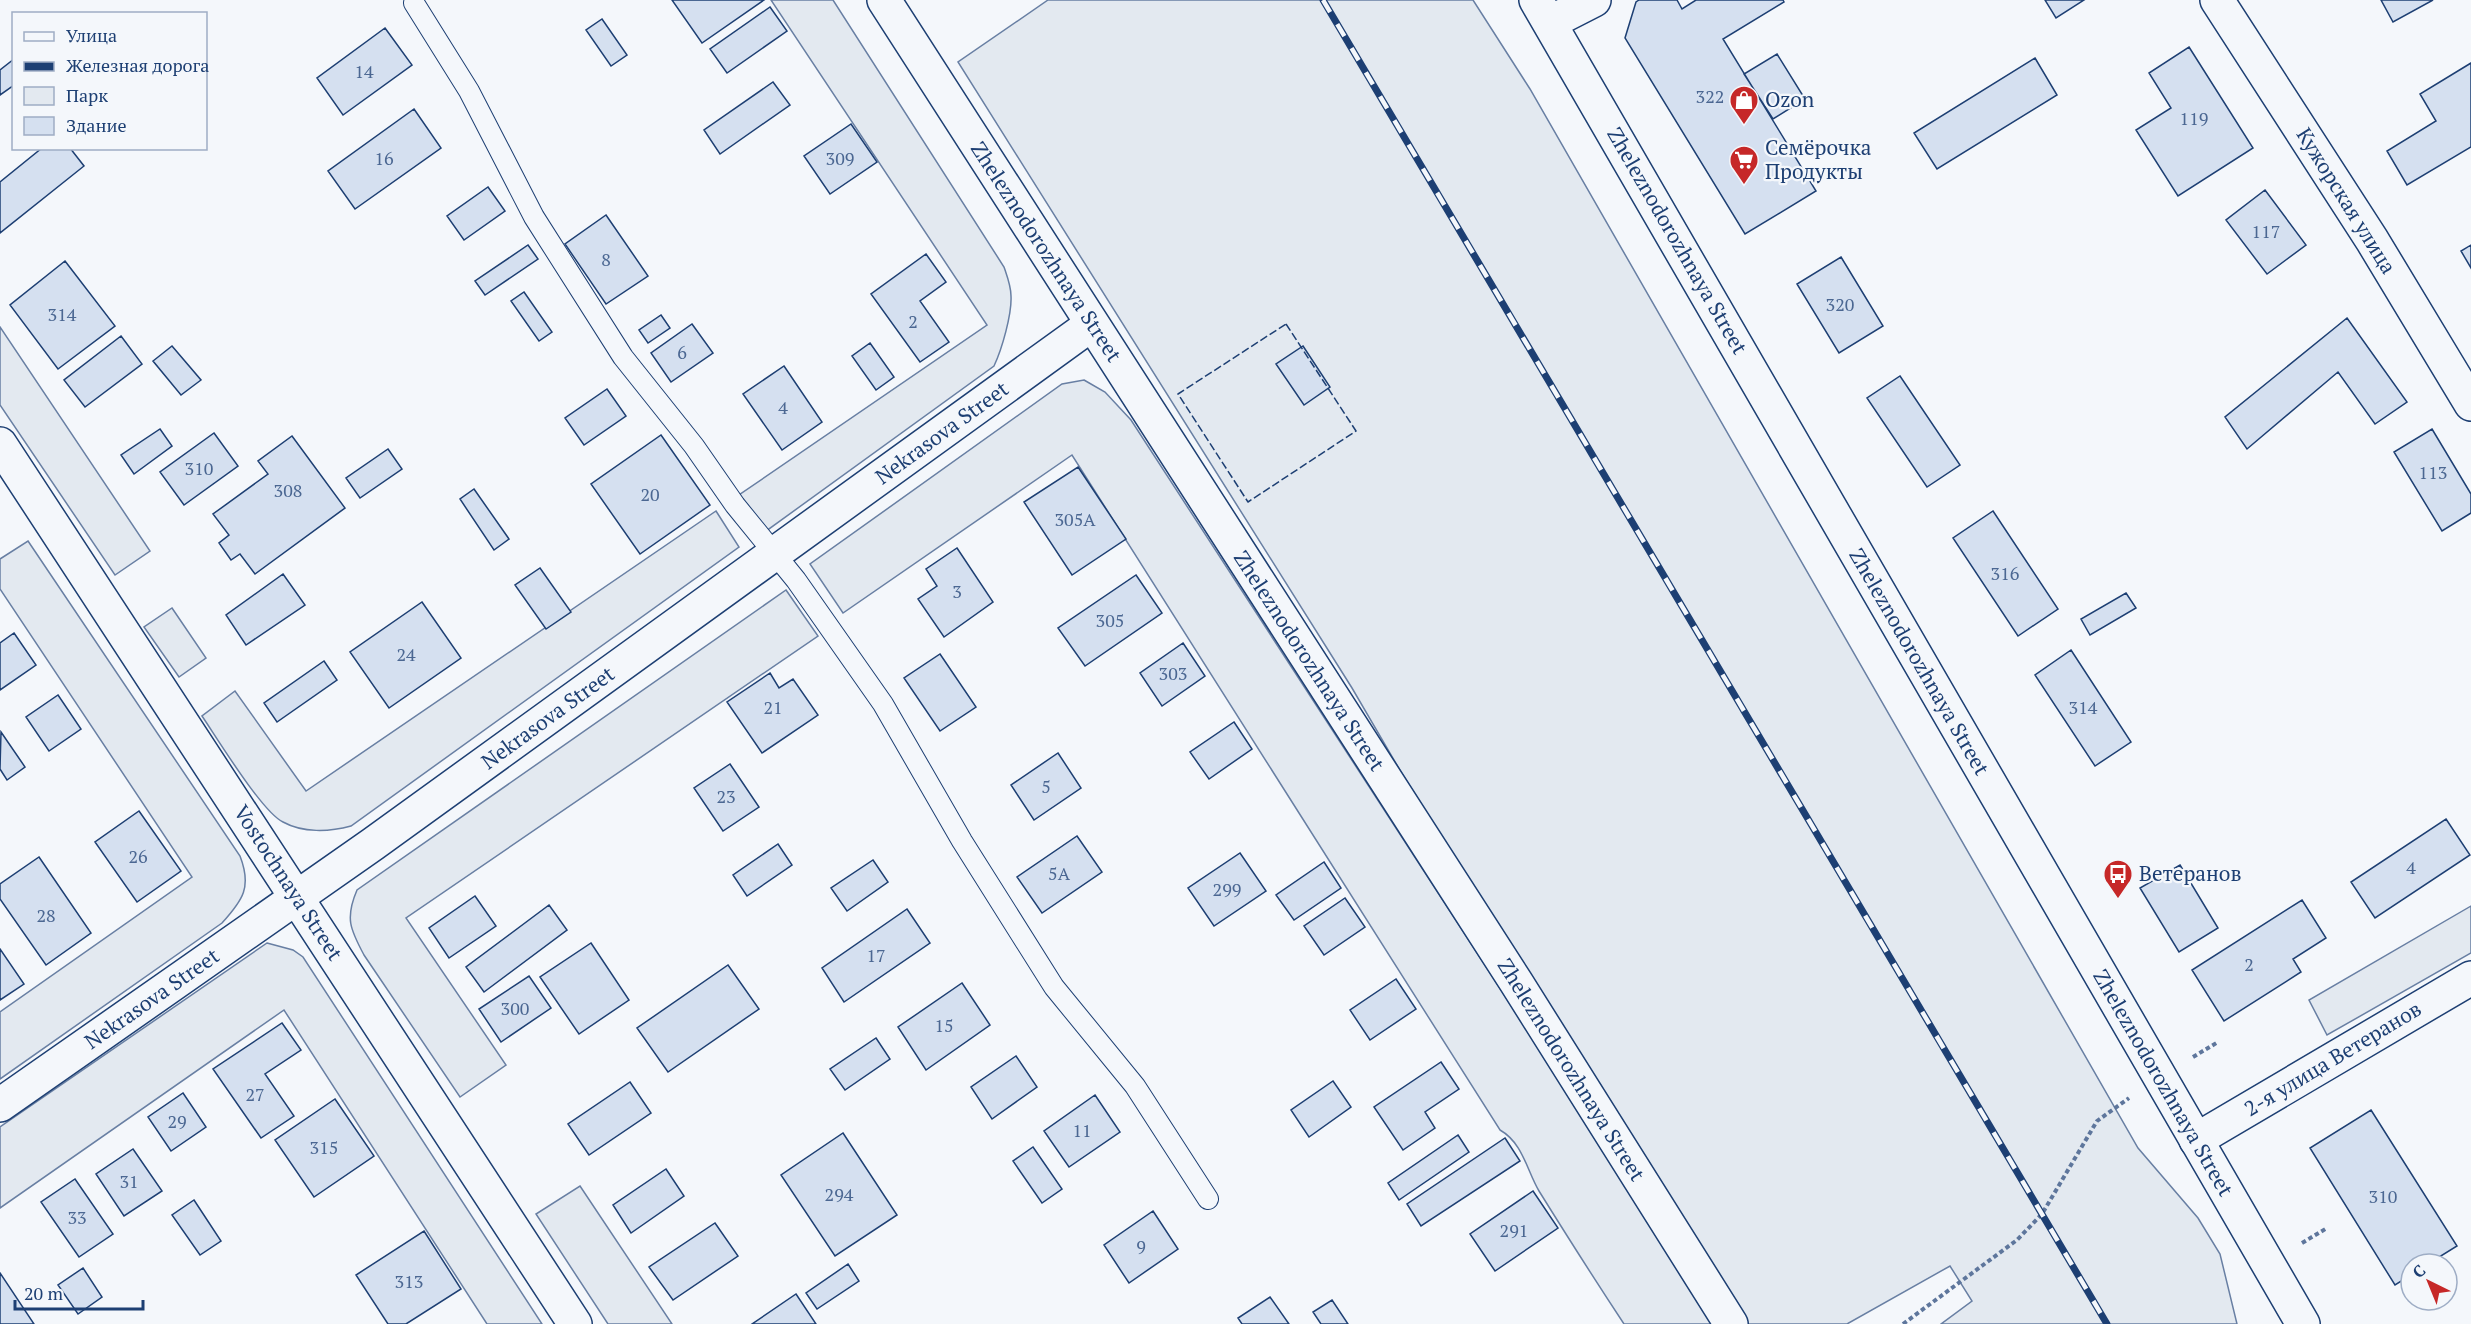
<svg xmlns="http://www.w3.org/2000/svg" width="2471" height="1324" font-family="'PT Serif',serif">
<rect width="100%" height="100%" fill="#f4f7fb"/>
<path fill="#e3e9f0" stroke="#687fa3" stroke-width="1.5" d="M771,0h62l171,267c3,9 7,19 7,29 1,18 -9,53 -17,70l-232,168 -26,-37 251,-172z
M1048,0h425l57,89 608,1059 60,70 22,36 17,70h-296l31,-23 -22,-35 -103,58h-99l-347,-552 -49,-84 -394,-626z
M0,327l150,224 -35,24 -115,-170z
M1084,380l21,12 26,28 587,904h-94c-29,-44 -57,-88 -85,-133 -12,-20 -16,-48 -39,-61l-428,-675 -229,158 -33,-49 252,-180z
M716,511l23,36 -388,279c-22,6 -48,7 -68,-4 -21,-10 -66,-84 -81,-106l33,-25 71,100z
M28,541l212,315c12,31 3,44 -18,67l-222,156v-67l192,-135 -192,-288v-30z
M786,590l32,46 -412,282 100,147 -46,32 -96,-142c-14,-26 -19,-37 -7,-65z
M172,608l34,50 -27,19 -35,-50z
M2471,906v47l-144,82 -18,-35z
M267,943l26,7 10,7 239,367h-55l-203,-314 -284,198v-81z
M580,1186l92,138h-64l-72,-110z"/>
<path fill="#d5e0f0" stroke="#1d3f73" stroke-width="1.5" d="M672,0h92l-62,43z
M1639,0h38l5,9 14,-9h87l1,2 -61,37 93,152 -71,43 -120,-196 11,-36z
M2045,0h39l-28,18z
M2381,0h52l-40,22z
M770,7l17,24 -60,42 -17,-24z
M602,19l25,36 -16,11 -25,-36z
M385,28l27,37 -69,50 -26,-37z
M2189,47l64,101 -75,48 -42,-66 35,-22 -22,-35z
M1777,54l28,45 -32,20 -29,-45z
M2035,58l22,37 -120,74 -23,-36z
M14,59v26l-14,10v-25z
M2471,63v84l-64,38 -20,-34 49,-30 -16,-27z
M773,82l17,23 -70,49 -16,-24z
M414,109l27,39 -86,61 -27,-38z
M851,124l26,38 -47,32 -26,-38z
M42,148h28l14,18 -84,67v-51z
M488,187l17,24 -41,29 -17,-24z
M2265,190l41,55 -39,29 -41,-54z
M606,215l42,61 -42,28 -41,-60z
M528,245l10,14 -53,36 -10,-14z
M2471,245v23l-10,-17z
M926,254l20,28 -26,19 29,41 -29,20 -49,-68z
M1841,257l42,69 -44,27 -42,-69z
M65,261l50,65 -57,43 -48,-64z
M524,292l28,40 -13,9 -28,-40z
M661,315l9,13 -22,15 -9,-13z
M2347,318l60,84 -32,22 -37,-52 -91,77 -22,-32z
M692,324l21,29 -42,29 -20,-29z
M121,336l21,28 -57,43 -21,-27z
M870,343l24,34 -18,13 -24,-34z
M172,346l29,34 -20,15 -28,-34z
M1303,346l27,41 -26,18 -28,-41z
M784,366l38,56 -40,28 -39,-56z
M1900,376l60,89 -33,22 -60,-89z
M607,389l19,27 -42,29 -19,-27z
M160,429l12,17 -38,28 -13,-19z
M2432,429l39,65v19l-29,18 -48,-79z
M214,433l24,33 -54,39 -24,-33z
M661,435l49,70 -70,49 -49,-70z
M292,436l53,72 -90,66 -15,-20 -9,6 -12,-17 10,-8 -16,-21 55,-40 -10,-13z
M388,449l14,20 -42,29 -14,-20z
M1078,467l48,72 -54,36 -48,-73z
M474,489l35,50 -15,11 -34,-51z
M1993,511l65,98 -40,27 -65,-98z
M957,548l36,54 -49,35 -26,-38 19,-13 -11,-17z
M540,568l31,44 -25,17 -31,-44z
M283,574l22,31 -59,40 -20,-30z
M1136,575l26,38 -77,53 -27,-38z
M2126,593l10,15 -46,27 -9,-16z
M422,602l39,56 -72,50 -39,-56z
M14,633l22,32 -36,25v-47z
M1183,643l22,33 -43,30 -22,-33z
M2071,650l60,92 -36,24 -60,-91z
M940,654l36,53 -36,24 -36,-53z
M324,661l13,19 -60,42 -13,-19z
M770,673l9,15 14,-9 25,36 -56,38 -35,-51z
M58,695l23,34 -32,22 -23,-34z
M1234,722l18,27 -43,30 -19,-27z
M1,732l24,35 -18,13 -7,-11z
M1058,753l23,35 -47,32 -23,-35z
M730,764l29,43 -36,24 -29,-43z
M139,811l42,60 -44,31 -42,-60z
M2446,819l24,36 -95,63 -24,-36z
M1077,836l25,36 -60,41 -25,-36z
M778,844l14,21 -45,31 -14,-21z
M1240,853l26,38 -52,35 -26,-38z
M39,857l52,76 -45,32 -46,-66v-15z
M873,860l15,22 -41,29 -16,-23z
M1324,862l17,26 -47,32 -18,-25z
M2180,865l38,63 -39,24 -39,-64z
M475,896l21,30 -47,32 -20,-30z
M1345,898l20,29 -41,28 -20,-29z
M2302,900l24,38 -33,21 8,13 -77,49 -32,-51z
M549,905l18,25 -83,62 -18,-25z
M907,909l23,34 -86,59 -22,-34z
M591,943l38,57 -50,34 -39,-57z
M0,949l24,35 -24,16z
M728,965l31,44 -91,63 -31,-44z
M529,976l22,32 -50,34 -22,-33z
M1396,979l20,30 -46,31 -20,-30z
M962,983l28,42 -64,45 -28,-43z
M282,1023l19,27 -36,24 29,42 -33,22 -48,-69z
M876,1038l14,21 -45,31 -15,-21z
M1016,1056l21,31 -45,32 -21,-32z
M1441,1062l18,27 -34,23 10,16 -32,22 -29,-43z
M1333,1081l18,26 -42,30 -18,-27z
M630,1082l21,31 -62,42 -21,-31z
M183,1093l23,34 -35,24 -23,-34z
M1095,1095l25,37 -51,35 -25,-36z
M335,1099l39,57 -60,41 -39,-57z
M2371,1110l86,136 -29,18h-17v11l-16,10 -85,-137z
M843,1133l54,82 -62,41 -54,-81z
M1458,1135l11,17 -70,48 -11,-17z
M1505,1138l15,23 -99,65 -14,-22z
M1033,1147l29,42 -20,14 -29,-42z
M133,1149l29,42 -38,25 -28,-42z
M666,1169l18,27 -53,37 -18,-28z
M75,1179l38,55 -34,23 -38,-55z
M1533,1191l25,37 -63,43 -25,-37z
M194,1200l27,41 -21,14 -28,-40z
M1153,1211l25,38 -49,34 -25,-38z
M715,1223l23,33 -65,44 -24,-33z
M424,1231l37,58 -55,35h-18l-32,-49z
M848,1264l11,17 -42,28 -11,-16z
M83,1268l19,29 -24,17 -20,-29z
M0,1273l34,51h-34z
M796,1294l20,30h-64z
M1270,1297l19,27h-47l-4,-6z
M1332,1300l16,24h-27l-8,-12z"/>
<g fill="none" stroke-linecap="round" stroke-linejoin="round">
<g stroke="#1d3f73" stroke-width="22">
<path id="lane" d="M414,3l55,88 65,126 89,140 71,89 41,59 61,75 87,124 79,137 92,146 81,99 73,113"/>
</g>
<g stroke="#1d3f73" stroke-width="36">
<path id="street" d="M884,0l632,982 215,342
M2217,0l155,240 99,164
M0,1105l373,-261 719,-520
M2196,1140l275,-162"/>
</g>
<g stroke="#1d3f73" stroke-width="36">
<path id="secondary" d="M1536,0l767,1324
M1551,22l43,-22
M0,444l575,880"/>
</g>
<path stroke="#5e769c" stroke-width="4" stroke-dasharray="4.5 3" stroke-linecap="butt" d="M2193,1057l25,-15
M2302,1243l25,-15
M1903,1324l114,-84 25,-26 55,-93 32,-23"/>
<use href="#lane" stroke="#f4f7fb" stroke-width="20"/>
<use href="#street" stroke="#f4f7fb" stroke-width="33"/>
<use href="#secondary" stroke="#f4f7fb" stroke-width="33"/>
<g stroke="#1d3f73" stroke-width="7">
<path id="rail" d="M1323,0l784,1324"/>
</g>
<use href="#rail" stroke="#f4f7fb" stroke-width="4.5" stroke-dasharray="14" stroke-linecap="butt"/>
<path stroke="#1d3f73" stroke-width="1.5" stroke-dasharray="8 3" stroke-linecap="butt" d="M1286,324l70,107 -108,71 -70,-108z"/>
</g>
<defs>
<g id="shop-pin" transform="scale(1.5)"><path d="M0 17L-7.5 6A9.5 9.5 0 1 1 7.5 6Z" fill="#c62828" stroke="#f4f7fb"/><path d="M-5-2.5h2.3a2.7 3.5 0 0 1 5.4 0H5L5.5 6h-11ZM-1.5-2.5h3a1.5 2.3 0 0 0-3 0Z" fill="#fff"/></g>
<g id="supermarket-pin" transform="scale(1.5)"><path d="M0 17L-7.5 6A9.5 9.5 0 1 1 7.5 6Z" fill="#c62828" stroke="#f4f7fb"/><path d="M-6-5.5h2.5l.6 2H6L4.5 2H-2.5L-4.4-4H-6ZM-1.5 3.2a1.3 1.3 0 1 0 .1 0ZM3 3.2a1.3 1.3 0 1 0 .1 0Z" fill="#fff"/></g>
<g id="bus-pin" transform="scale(1.5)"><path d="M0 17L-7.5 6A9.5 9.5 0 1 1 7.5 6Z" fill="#c62828" stroke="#f4f7fb"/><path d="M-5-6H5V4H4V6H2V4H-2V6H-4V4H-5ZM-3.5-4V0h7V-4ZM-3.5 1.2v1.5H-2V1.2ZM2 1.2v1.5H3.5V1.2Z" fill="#fff"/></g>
</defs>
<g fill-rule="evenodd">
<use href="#shop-pin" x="1744" y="100"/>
<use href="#supermarket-pin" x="1744" y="160"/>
<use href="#bus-pin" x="2118" y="874"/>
</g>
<g text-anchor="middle" stroke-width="4.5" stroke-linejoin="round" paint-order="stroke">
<g font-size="18" fill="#4b6792">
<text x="364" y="78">14</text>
<text x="1710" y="103">322</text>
<text x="2194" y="125">119</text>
<text x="384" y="165">16</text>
<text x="840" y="165">309</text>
<text x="2266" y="238">117</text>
<text x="606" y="266">8</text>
<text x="1840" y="311">320</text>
<text x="62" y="321">314</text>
<text x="913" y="328">2</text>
<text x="682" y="359">6</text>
<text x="783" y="414">4</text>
<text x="199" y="475">310</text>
<text x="2433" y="479">113</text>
<text x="288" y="497">308</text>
<text x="650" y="501">20</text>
<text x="1075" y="526">305А</text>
<text x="2005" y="580">316</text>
<text x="957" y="598">3</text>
<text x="1110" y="627">305</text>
<text x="406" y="661">24</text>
<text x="1173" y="680">303</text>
<text x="773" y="714">21</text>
<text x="2083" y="714">314</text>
<text x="1046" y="793">5</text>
<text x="726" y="803">23</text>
<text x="138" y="863">26</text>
<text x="2411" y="874">4</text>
<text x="1059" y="880">5А</text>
<text x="1227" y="896">299</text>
<text x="46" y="922">28</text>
<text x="876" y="962">17</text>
<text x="2249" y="971">2</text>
<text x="515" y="1015">300</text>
<text x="944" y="1032">15</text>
<text x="255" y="1101">27</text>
<text x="177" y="1128">29</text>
<text x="1082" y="1137">11</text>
<text x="324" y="1154">315</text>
<text x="129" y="1188">31</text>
<text x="839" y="1201">294</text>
<text x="2383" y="1203">310</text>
<text x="77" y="1224">33</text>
<text x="1514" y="1237">291</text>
<text x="1141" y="1253">9</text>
<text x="409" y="1288">313</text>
</g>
<g font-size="21" fill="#1d3f73" stroke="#f4f7fb" text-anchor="start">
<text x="1765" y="107">Ozon</text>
<text x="1765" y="155">Семёрочка<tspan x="1765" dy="24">Продукты</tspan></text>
<text x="2139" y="881">Ветеранов</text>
</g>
<g font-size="21" fill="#1d3f73" stroke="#f4f7fb">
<text transform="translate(2346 201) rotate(58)" y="7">Кужорская улица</text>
<text transform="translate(1677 241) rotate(60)" y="7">Zheleznodorozhnaya Street</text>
<text transform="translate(1046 252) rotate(57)" y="7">Zheleznodorozhnaya Street</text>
<text transform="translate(942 433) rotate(-36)" y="7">Nekrasova Street</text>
<text transform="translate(1309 661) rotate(57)" y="7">Zheleznodorozhnaya Street</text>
<text transform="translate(1919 662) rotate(60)" y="7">Zheleznodorozhnaya Street</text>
<text transform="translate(548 718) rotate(-36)" y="7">Nekrasova Street</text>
<text transform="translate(288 883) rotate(57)" y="7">Vostochnaya Street</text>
<text transform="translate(152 999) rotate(-35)" y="7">Nekrasova Street</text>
<text transform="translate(2333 1059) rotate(-31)" y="7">2-я улица Ветеранов</text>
<text transform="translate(1571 1070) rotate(58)" y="7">Zheleznodorozhnaya Street</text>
<text transform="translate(2163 1083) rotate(60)" y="7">Zheleznodorozhnaya Street</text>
</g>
</g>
<rect x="12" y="12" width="195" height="138" fill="#f4f7fb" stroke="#9eadc5" stroke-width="1.5"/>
<rect x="24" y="32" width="30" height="9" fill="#f4f7fb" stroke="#9eadc5" stroke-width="1.5"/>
<text x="66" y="42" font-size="18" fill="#1d3f73">Улица</text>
<rect x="24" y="62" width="30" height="9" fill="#1d3f73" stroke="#9eadc5" stroke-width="1.5"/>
<text x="66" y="72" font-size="18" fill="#1d3f73">Железная дорога</text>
<rect x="24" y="87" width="30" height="18" fill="#e3e9f0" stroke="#9eadc5" stroke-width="1.5"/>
<text x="66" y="102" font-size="18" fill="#1d3f73">Парк</text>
<rect x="24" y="117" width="30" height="18" fill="#d5e0f0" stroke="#9eadc5" stroke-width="1.5"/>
<text x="66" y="132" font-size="18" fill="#1d3f73">Здание</text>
<g transform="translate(2429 1282) rotate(317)"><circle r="28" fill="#f4f7fb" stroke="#9eadc5" stroke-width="1.5"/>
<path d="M0-4.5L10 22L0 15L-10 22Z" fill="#c62828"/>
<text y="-9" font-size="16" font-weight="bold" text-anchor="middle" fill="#1d3f73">С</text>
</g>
<path d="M15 1300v9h128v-9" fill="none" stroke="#1d3f73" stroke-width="3"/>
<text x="24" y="1300" font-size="18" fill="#1d3f73" stroke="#f4f7fb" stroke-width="4.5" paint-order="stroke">20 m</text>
</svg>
